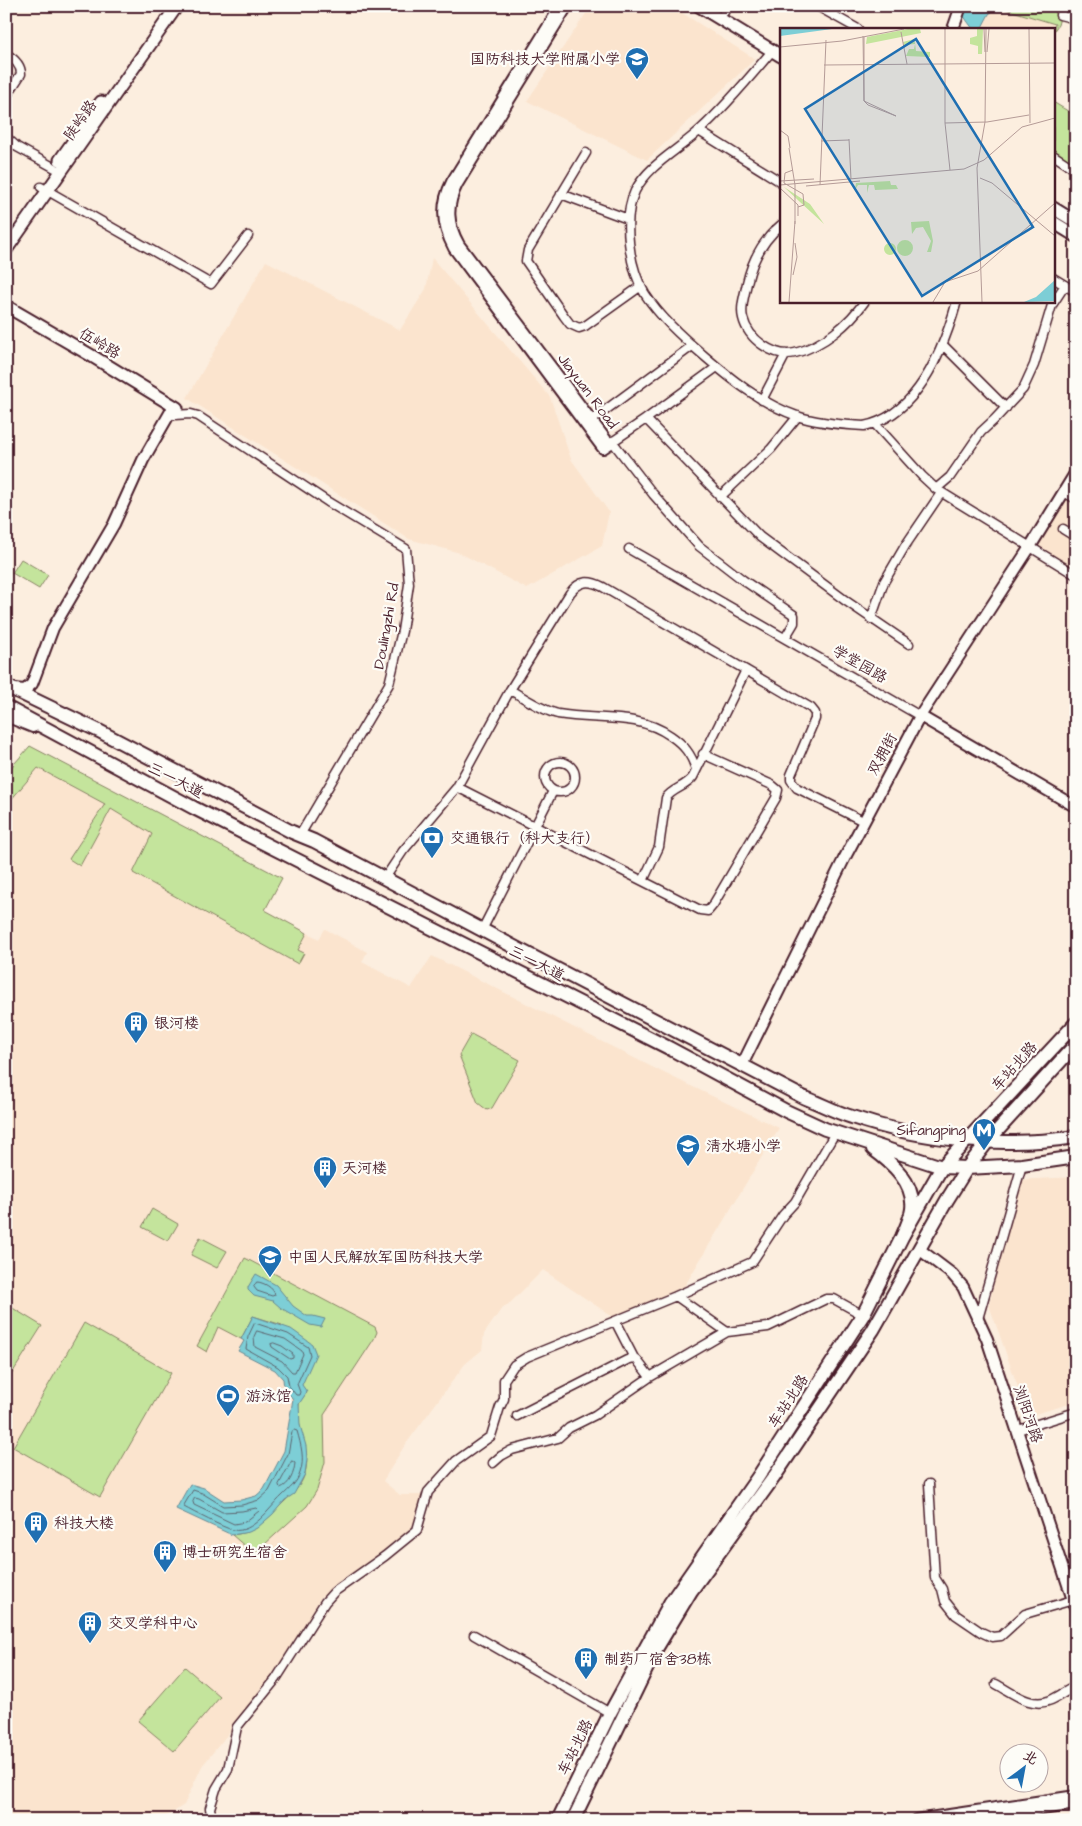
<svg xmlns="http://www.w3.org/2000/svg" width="1082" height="1826" font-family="'Architects Daughter','LXGW WenKai TC',sans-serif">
<rect width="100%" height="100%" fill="#fceedf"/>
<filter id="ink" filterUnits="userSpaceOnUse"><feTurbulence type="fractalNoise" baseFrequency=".02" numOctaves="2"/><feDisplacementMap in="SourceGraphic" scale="10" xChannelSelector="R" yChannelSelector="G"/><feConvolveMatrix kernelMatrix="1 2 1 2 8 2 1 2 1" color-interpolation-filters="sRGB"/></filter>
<g filter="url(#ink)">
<path fill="#fbe4ce" d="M591,6h80l84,53 -108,101 -120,-59z
M999,7l59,18 -5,7v-3h-72l8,-15z
M432,258l118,139 21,62 38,53 -7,34 -75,43 -67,-36 -51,-14 -222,-141 79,-137 134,69 26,-41z
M1076,472v103l-46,-28z
M30,746l252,132 -16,32 53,29 6,-10 21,11 21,12 -5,10 49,26 21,-32 234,118 113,54 -95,159 -71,30 -70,-47 -34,34 -7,4 -18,26 -2,16 -17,14 -62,84 -20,33 17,14h22l-6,30 -49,41 -46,31 -48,81 -71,88 -18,39 -23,15h-155v-1047z
M1076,1177v225l-48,14 -39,-111 27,-125z"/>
<path fill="#c4e49c" stroke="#878264" d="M1000,6h63l-5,19 -5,7 2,-8 -56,-17z
M1053,102l23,14v54l-23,-15z
M21,559l27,16 -9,14 -27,-16z
M30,746l252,132 -17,32 42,23 -9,17 6,3 -6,11 -165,-91 19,-39 -41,-25 -31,57 -11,-7 36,-55 -67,-36 -28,33 -4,-3v-25z
M471,1034l49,26 -28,48 -5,2 -9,-7 -19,-48z
M152,1209l26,15 -10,17 -26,-14z
M200,1237l27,14 -10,17 -26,-13z
M245,1258l130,69 2,5 -3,7 -50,76 1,47 -8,28 -10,16 -53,48 -22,-19c20,-2 32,-12 45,-26 10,-11 24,-20 28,-36 7,-23 -10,-44 -6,-68 0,-4 5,-9 8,-12l-5,-7 -20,-61 -29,-9 -12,23 -23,-12 -11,25 -10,-6z
M6,1304l36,22 -36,57z
M84,1323l87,50 -71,124 -87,-50z
M185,1667l35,30 -46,54 -36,-30z"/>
<path fill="#7dced6" stroke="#698892" d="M961,6h38l-10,8 -8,15h-8l-13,-18z
M256,1274l20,11 17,21 14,10h6l12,3 -4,8 -11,-2 -29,-17 -8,-7 -19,-5 -6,-6v-3z
M253,1316l38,13 21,15 4,10 -14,31 5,7 -8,12 1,21 6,21 1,13 -2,15 -11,20 -9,6 -12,14 -16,14 -8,4 -17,3 -56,-26 14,-25 14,4 20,13 17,-1 15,-4 8,-7 20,-38 9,-52 -9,-11 -1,-9 -8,-9 -37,-19 6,-10 -3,-2z"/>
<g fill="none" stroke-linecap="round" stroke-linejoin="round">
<path stroke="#5e656f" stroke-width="1" d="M257,1282c6,0 17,6 18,13l-3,1 -15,-5 -3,-4z
M255,1323l33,11 20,13 2,8 -13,29 3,8 -1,3h-3l-7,-9 -2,-10 -9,-9 -32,-18 2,-12z
M257,1331l28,8 17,12 1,3 -8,18h-3l-10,-11 -27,-14 -1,-10z
M274,1343l8,3 11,8v4l-3,1 -18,-12 -1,-3z
M294,1430l3,1c4,14 8,28 3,42 -3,10 -11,16 -18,23 -13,12 -29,38 -49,34 -9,-2 -40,-18 -49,-23v-2l9,-15 9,3 21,13 19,-1 17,-5 10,-9 19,-37 4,-22z
M292,1461l3,2c-1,10 -5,22 -15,25l-1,-3z
M195,1498l4,1 23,13 20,-1 14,-3 3,3 -14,11 -11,2 -40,-19 -1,-3z"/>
<g stroke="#4a1f2b" stroke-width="11">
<path id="minor" d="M817,6l41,23
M1063,6l-3,9 16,4
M724,12l4,-6
M772,51c-23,27 -45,54 -71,78 -22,21 -52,35 -66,62 -13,28 -6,77 10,103 15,23 36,42 57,60 29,25 58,49 95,62 17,6 49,9 67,10 54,-11 80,-78 93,-125
M6,54c7,4 15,11 15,20l-15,23
M699,131l82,51
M6,137l11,10 38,21
M586,153l-58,97 -2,11 38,55 6,8 9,4 6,-2 56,-40
M1053,155l23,15
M41,187l170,97 37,-48
M561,194l67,25
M781,225c-18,15 -29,36 -34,58 -2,11 -7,24 -4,35 5,21 31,40 52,35 28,-7 54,-29 70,-52
M1053,278l23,14
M943,345l63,63
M762,400l24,-46
M174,415l17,-1 7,2 130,86 78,47 3,35 -7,47 -13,53 -89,151
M646,419l114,118 86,64 63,43
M588,423l104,-77
M875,424l47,52 14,13 140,86
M612,441l41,53 46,52 44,34 51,35v8l-9,15
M609,444l37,-25 71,-52
M936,489l14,-12 31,-45 14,-13 28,-30 11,-24 18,-60 13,-20
M1064,492l12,7
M720,497l51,-48 27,-33
M1063,529l13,8
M629,549l291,167
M871,619l13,-37 21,-36 36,-53
M510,690c15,8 31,20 48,24 39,7 79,-2 113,22 13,9 20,18 25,33
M545 777a15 15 0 1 1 30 0a15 15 0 1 1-30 0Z
M457,787l243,123 8,1 5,-6 63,-107 2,-8 -6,-5 -69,-31
M385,878l18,-27 54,-64 53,-97 60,-97c10,-13 19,-13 33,-6l208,121 4,5v6l-24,56v5l6,8 66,33
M643,881l16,-34 7,-49c7,-10 20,-11 27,-21l53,-107
M482,930l71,-139
M676,1296l51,36
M978,1319l44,-154
M615,1321l19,37
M517,1416l110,-56 7,-2 3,2 13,17 77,-45 41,-5 58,-28h8l29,16
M1018,1430l58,-18
M493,1463l8,-7 11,-6 46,-12 11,-10 26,-13 55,-38
M929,1484l6,94 7,11 3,12 11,14 25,17 11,5 9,-1 24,-22 48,-14
M474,1635l136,78
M996,1684c17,9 35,25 55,16 9,-4 16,-10 25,-14
M212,1820l-2,-12 6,-19 12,-20 9,-42 39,-48 49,-77 9,-10 51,-36 32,-26 11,-38 28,-31 35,-25 9,-29 4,-8v-19l10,-15 13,-8 149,-61 76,-34 31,-47 12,-13 40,-69"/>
</g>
<g stroke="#4a1f2b" stroke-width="14">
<path id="tertiary" d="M561,6l-109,176c-12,23 -10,44 2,66l149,200 6,-4 -150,-199c-12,-21 -13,-39 -2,-61l110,-178
M953,29l8,-23
M13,689l12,1 7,-6 21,-56 61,-104 29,-64 31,-54
M6,716l27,11
M920,716l156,91
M742,1065l102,-206 76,-143 110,-169 46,-75
M919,1249l33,25 11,13 24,52 89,270
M916,1820l160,-24
M968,1820l108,-16"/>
</g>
<g stroke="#4a1f2b" stroke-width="15">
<path id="secondary" d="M699,6l82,50
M60,160l41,-58
M1053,208l23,14
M1053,222l23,14
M6,250l171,-244
M6,306l86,50 85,52"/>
</g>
<g stroke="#4a1f2b" stroke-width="16">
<path id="primary" d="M558,1820l52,-107 60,-110 88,-126 105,-162 40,-80 39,-68 134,-144
M573,1820l83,-171 35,-58 83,-114 99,-147 74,-130 20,-32 21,-27 88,-97"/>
</g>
<g stroke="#4a1f2b" stroke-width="16">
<path id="trunk" d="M6,686l93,45 193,101 22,9 206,109 283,147c16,6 32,15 49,20 70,24 150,31 224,20
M6,707l188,101 475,240 117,63 39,18 117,38 25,1 55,-3 54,-8
M873,1149c19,14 42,34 39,60 -1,9 -6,18 -9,26"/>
</g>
<use href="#minor" stroke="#fdfcf7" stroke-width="8"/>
<use href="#tertiary" stroke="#fdfcf7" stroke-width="10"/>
<use href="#secondary" stroke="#fdfcf7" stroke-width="11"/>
<use href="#primary" stroke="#fdfcf7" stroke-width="12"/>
<use href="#trunk" stroke="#fdfcf7" stroke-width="12"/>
</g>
</g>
<defs>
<g id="school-pin" transform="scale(1.25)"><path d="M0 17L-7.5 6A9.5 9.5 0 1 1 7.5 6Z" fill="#1f6fb2" stroke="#fdfcf7"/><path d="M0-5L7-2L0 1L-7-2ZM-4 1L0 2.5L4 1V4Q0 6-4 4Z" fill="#fff"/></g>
<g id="bank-pin" transform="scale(1.25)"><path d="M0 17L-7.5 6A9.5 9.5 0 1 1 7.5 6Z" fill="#1f6fb2" stroke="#fdfcf7"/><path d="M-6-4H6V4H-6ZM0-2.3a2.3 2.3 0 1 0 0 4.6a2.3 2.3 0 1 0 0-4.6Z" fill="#fff"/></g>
<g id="building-pin" transform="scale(1.25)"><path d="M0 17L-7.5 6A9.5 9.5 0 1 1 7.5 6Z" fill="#1f6fb2" stroke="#fdfcf7"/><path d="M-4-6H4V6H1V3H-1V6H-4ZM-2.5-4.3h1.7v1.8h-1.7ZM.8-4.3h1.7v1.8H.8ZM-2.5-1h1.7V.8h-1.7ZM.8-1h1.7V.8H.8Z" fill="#fff"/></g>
<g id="metro-pin" transform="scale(1.25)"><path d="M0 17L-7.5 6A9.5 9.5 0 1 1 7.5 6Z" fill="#1f6fb2" stroke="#fdfcf7"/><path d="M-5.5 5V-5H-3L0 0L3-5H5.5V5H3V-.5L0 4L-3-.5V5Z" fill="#fff"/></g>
<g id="university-pin" transform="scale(1.25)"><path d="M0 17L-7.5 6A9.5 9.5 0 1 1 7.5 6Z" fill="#1f6fb2" stroke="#fdfcf7"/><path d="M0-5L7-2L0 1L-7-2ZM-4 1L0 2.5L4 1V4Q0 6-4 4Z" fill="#fff"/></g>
<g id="stadium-pin" transform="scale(1.25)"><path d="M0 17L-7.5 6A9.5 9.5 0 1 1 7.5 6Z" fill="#1f6fb2" stroke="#fdfcf7"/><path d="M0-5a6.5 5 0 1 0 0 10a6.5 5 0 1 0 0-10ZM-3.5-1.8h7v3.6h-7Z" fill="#fff"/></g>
</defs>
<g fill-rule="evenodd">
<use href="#school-pin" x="637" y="59"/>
<use href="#bank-pin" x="432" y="838"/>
<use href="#building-pin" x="136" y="1023"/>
<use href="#metro-pin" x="984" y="1130"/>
<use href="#school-pin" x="688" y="1146"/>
<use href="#building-pin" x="325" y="1168"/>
<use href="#university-pin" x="270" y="1257"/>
<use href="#stadium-pin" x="228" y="1396"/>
<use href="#building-pin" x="36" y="1523"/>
<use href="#building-pin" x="165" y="1552"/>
<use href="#building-pin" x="90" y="1623"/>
<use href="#building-pin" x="586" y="1659"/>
</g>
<g text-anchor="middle" stroke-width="4.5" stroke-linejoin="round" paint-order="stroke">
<g font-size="15" fill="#4a1f2b" stroke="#fdfcf7" text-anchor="start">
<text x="620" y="64" text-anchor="end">国防科技大学附属小学</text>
<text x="450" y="843">交通银行（科大支行）</text>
<text x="154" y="1028">银河楼</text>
<text x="966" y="1135" text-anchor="end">Sifangping</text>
<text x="706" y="1151">清水塘小学</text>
<text x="342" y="1173">天河楼</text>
<text x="288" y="1262">中国人民解放军国防科技大学</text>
<text x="246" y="1401">游泳馆</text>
<text x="54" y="1528">科技大楼</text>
<text x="182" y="1557">博士研究生宿舍</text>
<text x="108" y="1628">交叉学科中心</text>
<text x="604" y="1664">制药厂宿舍38栋</text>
</g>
<g font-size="15" fill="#4a1f2b" stroke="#fdfcf7">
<text transform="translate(80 120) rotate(-55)" y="5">陡岭路</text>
<text transform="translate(100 343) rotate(31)" y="5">伍岭路</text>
<text transform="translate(588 391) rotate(53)" y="5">Jiayuan Road</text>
<text transform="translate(386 626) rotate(-80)" y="5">Doulingzhi Rd</text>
<text transform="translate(860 664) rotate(30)" y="5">学堂园路</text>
<text transform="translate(882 754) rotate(-62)" y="5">双拥街</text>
<text transform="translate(176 780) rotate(27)" y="5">三一大道</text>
<text transform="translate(537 963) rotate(27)" y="5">三一大道</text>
<text transform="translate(1014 1066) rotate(-48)" y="5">车站北路</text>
<text transform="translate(788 1401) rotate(-57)" y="5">车站北路</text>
<text transform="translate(1028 1414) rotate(71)" y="5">浏阳河路</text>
<text transform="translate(575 1747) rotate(-64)" y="5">车站北路</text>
</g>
</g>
<g transform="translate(780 28)">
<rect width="275" height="275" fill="#fceedf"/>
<path d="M128,1h12l1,4 -55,11 1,-7zM197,1h6l-1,25h-4v-8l-8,-2v-6l7,-2zM134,11l1,4 1,8 14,1v5l-24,-1 3,-7h5l1,-5 -11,1 -1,-3zM110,153l1,4h5l2,4 -23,1 -1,-5h-5l-2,8v-8h-9l-3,5 1,-7zM4,159l26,17 14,20 -24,-22zM149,193l4,20 -2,11h-4l4,-11 -8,-14 -7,1 -4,6 -1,-12zM117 220a8 8 0 1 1 16 0a8 8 0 1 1-16 0ZM104 221a6 6 0 1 1 12 0a6 6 0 1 1-12 0Z" fill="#c4e49c"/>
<path d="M0,1h52l-52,7zM275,252v21l-31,1 12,-5z" fill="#7dced6"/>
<path fill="none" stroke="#b59b97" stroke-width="1" d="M165,1v94l5,47M204,1l1,23M249,1l1,94M121,4l6,32M83,8l1,65 4,4 28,11 -32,-15v-64M0,19l62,-6 62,-12M207,24l2,-23M44,37l231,-2M165,95l42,-1 42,-7M0,102l8,6 2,12M69,111l2,40M41,113l28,-1M9,120l6,37v39M13,142l-8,3 -1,10 19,11 1,11 -6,2M200,150l12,5 63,53M0,153l34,-2M0,157l184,-16 20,-9 38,-33 33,-9M40,157l6,-145M26,158l54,-5M0,160l18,17v11M13,247l4,-18 -2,-14M9,274l6,-81M153,274l12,-20 33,-11 77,-68M202,274l-5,-134 8,-46 1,-93"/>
<path fill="#1f6fb2" fill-opacity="0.15" stroke="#1f6fb2" stroke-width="2.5" d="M136,11l117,188 -111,69 -117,-187z"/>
<rect width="275" height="275" fill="none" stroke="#4a1f2b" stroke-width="2.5"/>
</g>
<rect width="1082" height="1826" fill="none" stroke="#fdfcf7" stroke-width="25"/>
<rect x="12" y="12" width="1057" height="1801" fill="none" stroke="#4a1f2b" stroke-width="2" filter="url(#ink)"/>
<g transform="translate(1024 1768) rotate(32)"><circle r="24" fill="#fdfcf7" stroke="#b5a4a5"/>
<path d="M0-4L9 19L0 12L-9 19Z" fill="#1f6fb2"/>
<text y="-8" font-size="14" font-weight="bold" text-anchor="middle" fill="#4a1f2b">北</text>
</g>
</svg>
